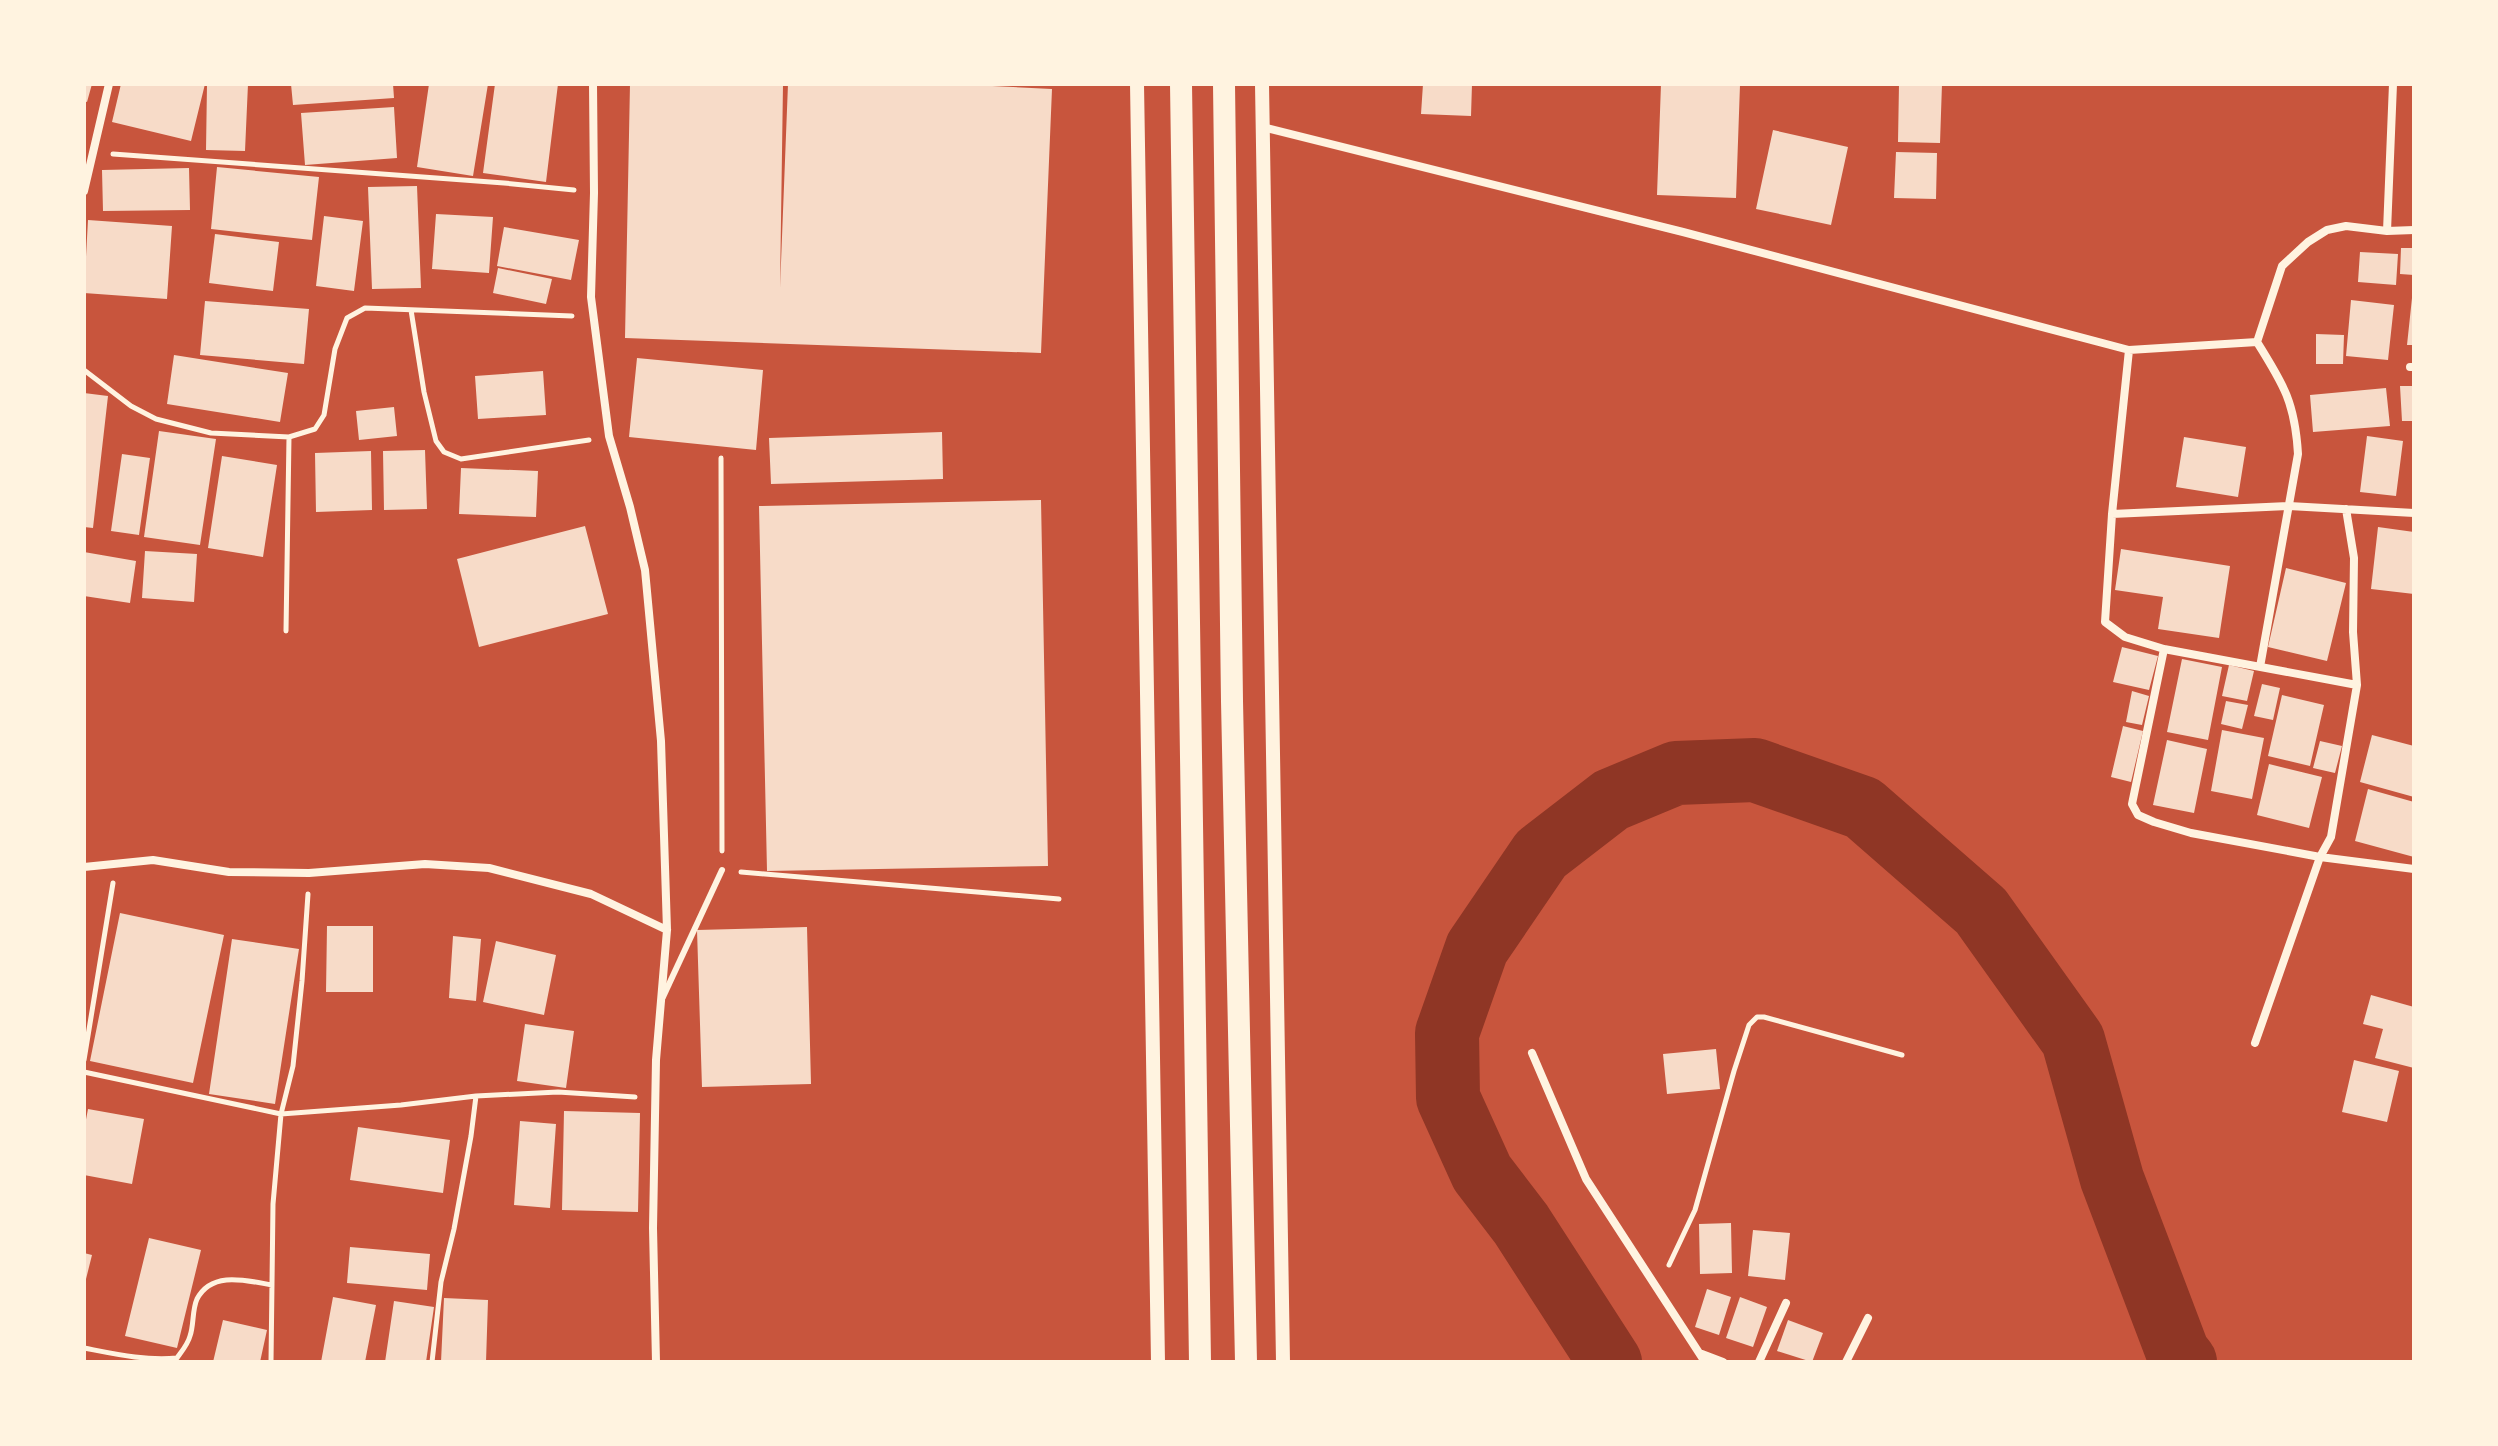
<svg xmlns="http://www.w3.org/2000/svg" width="2498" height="1446" font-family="Quicksand,sans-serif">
<rect width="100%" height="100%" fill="#c8553d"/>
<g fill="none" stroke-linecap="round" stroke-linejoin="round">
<path stroke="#8f3625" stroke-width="64" d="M1610,1362l-89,-138 -39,-51 -34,-75 -1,-65 30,-85 64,-94 70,-54 65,-27 79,-3 108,38 118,103 92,129 39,139 66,174 7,9"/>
</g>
<path fill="#f7dbc8" d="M84,84h8l-5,18 -3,-1z
M121,84h84l-14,57 -79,-19z
M207,84h41l-3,67 -39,-1z
M291,84h102l1,14 -101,7z
M429,84h59l-15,92 -56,-9z
M495,84h63l-12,98 -63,-9z
M630,84h153l-3,204 8,-204h163l101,5 -11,264 -416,-15z
M1423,84h49l-1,32 -50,-2z
M1661,84l79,1 -4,113 -79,-3z
M1899,84h43l-2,59 -42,-1z
M394,107l3,51 -92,7 -4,-52z
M1773,130l75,17 -17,78 -75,-16z
M1896,152l41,1 -1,46 -42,-1z
M217,167l102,10 -7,63 -101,-11z
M189,168l1,42 -87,1 -1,-41z
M417,186l4,102 -49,1 -4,-102z
M436,214l57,3 -4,56 -57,-4z
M324,216l39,5 -9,70 -38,-5z
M88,220l84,6 -5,73 -83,-6z
M504,227l75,13 -8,40 -74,-14z
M215,234l64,8 -6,49 -64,-8z
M2401,248h13v27l-14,-1z
M2360,252l38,2 -2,31 -38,-3z
M498,268l54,11 -6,25 -53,-11z
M2412,298h2v47h-7z
M2351,300l43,5 -6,55 -42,-4z
M205,301l104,8 -5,55 -104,-9z
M2316,334l28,1 -1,29h-27z
M174,355l114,18 -8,49 -113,-18z
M637,358l126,12 -7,80 -127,-13z
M543,371l3,44 -68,4 -3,-43z
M2400,386h14v35h-12z
M2386,388l4,38 -77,6 -3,-37z
M84,393l24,3 -15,132 -9,-1z
M394,407l3,29 -38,4 -3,-29z
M159,431l57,8 -16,106 -56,-8z
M942,432l1,47 -172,5 -2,-46z
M2367,436l36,5 -7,55 -36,-4z
M2184,437l62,10 -8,50 -62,-10z
M425,450l2,59 -43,1 -1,-59z
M371,451l1,59 -56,2 -1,-59z
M122,454l28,4 -11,77 -28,-4z
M222,456l55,9 -14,92 -55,-9z
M461,468l77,3 -2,46 -77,-3z
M1041,500l7,366 -281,5 -8,-365z
M585,526l23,88 -129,33 -22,-88z
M2378,527l36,5v62l-43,-5z
M2121,549l109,17 -11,72 -61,-9 5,-32 -48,-7z
M145,551l52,3 -3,48 -52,-4z
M84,552l52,9 -6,42 -46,-7z
M2286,568l60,15 -19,78 -59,-14z
M2122,647l36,9 -9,34 -36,-8z
M2182,659l40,8 -14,73 -41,-8z
M2229,665l25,6 -7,30 -25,-5z
M2262,684l18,4 -7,32 -19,-4z
M2132,691l17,5 -7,29 -16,-3z
M2282,695l42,10 -14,61 -42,-10z
M2226,701l22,4 -6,24 -21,-5z
M2123,726l20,5 -12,51 -20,-5z
M2222,730l42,8 -12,61 -41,-8z
M2372,735l42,11v51l-54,-15z
M2167,740l40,9 -13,64 -41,-8z
M2320,741l22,5 -7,27 -22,-5z
M2269,764l53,13 -13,51 -52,-13z
M2368,789l46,13v55l-59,-16z
M120,913l104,22 -31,148 -103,-22z
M327,926h46v66h-47z
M807,927l4,157 -109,3 -5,-157z
M453,936l28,3 -5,62 -27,-3z
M232,939l67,10 -24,155 -66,-10z
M496,941l60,14 -12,60 -61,-13z
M2371,995l43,12v61l-39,-10 8,-29 -20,-5z
M525,1024l49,7 -8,57 -49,-7z
M1716,1049l4,40 -53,5 -4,-40z
M2354,1060l45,11 -12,51 -45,-10z
M88,1109l56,10 -12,65 -48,-9v-45z
M564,1111l76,2 -2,99 -76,-2z
M520,1121l36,3 -6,84 -36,-3z
M358,1127l92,13 -7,53 -93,-13z
M1731,1223l1,50 -32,1 -1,-50z
M1753,1230l37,3 -5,47 -37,-4z
M149,1238l52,12 -24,98 -52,-12z
M350,1247l80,7 -3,36 -80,-7z
M84,1253l8,2 -7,28h-1z
M1707,1289l24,8 -12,38 -24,-8z
M333,1297l43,8 -11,57h-44z
M1740,1297l27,10 -14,40 -27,-9z
M444,1298l44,2 -2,62h-45z
M394,1301l40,6 -8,55h-41z
M223,1320l44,10 -7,32h-47z
M1788,1320l35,13 -11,29 -35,-11z"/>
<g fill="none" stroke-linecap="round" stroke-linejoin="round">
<path stroke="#fff3e0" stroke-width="5" d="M113,154l391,29 70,7
M411,310l13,82 12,49 8,11 17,7 128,-19
M84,370l47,36 25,13 55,14 78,4 26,-8 9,-14 11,-66 12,-31 18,-10 207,8
M721,458l1,393
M286,631l3,-194
M741,872l318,27
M84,1060l29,-177
M84,1072l197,42 12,-48 9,-85 6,-87
M1669,1265l26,-55 39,-139 15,-46 8,-8h7l138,38
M84,1348c31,6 61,13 93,10 5,-7 11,-14 13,-22 4,-11 2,-26 7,-37 15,-29 51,-18 75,-14
M271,1362l2,-158 8,-90 120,-9 75,-9 82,-4 77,5
M432,1362l9,-80 13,-53 17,-93 5,-40"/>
<path stroke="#fff3e0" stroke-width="6" d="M663,997l59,-127"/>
<path stroke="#fff3e0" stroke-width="8" d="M593,84l1,109 -3,104 18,139 21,71 15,63 16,171 6,189 -11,130 -3,168 3,134
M1262,127l421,105 446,118 128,-8 25,-76 26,-24 19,-12 19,-4 41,5 27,-1
M84,191l25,-107
M2387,231l6,-147
M2257,342c27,43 38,61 41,112l-38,213
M2129,350l-17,164 -7,108 20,15 39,12 193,36
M2410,367h4
M2112,514l177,-8 125,7
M2164,649l-32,155 6,11 16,7 37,11 129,24 94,12
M84,867l69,-7 76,12 80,1 116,-9 64,4 102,26 76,36
M2255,1043l65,-186 11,-20 26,-152 -4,-53 1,-74 -8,-49
M1532,1053l54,126 119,183
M1702,1354l21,8
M1759,1362l27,-59
M1846,1362l22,-44"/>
<path stroke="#fff3e0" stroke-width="14" d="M1137,84l21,1278
M1262,84l21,1278"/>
<path stroke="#fff3e0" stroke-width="22" d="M1181,84l19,1278
M1224,84l8,617 14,661"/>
</g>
<rect width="2498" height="1446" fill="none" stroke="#fff3e0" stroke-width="172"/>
</svg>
